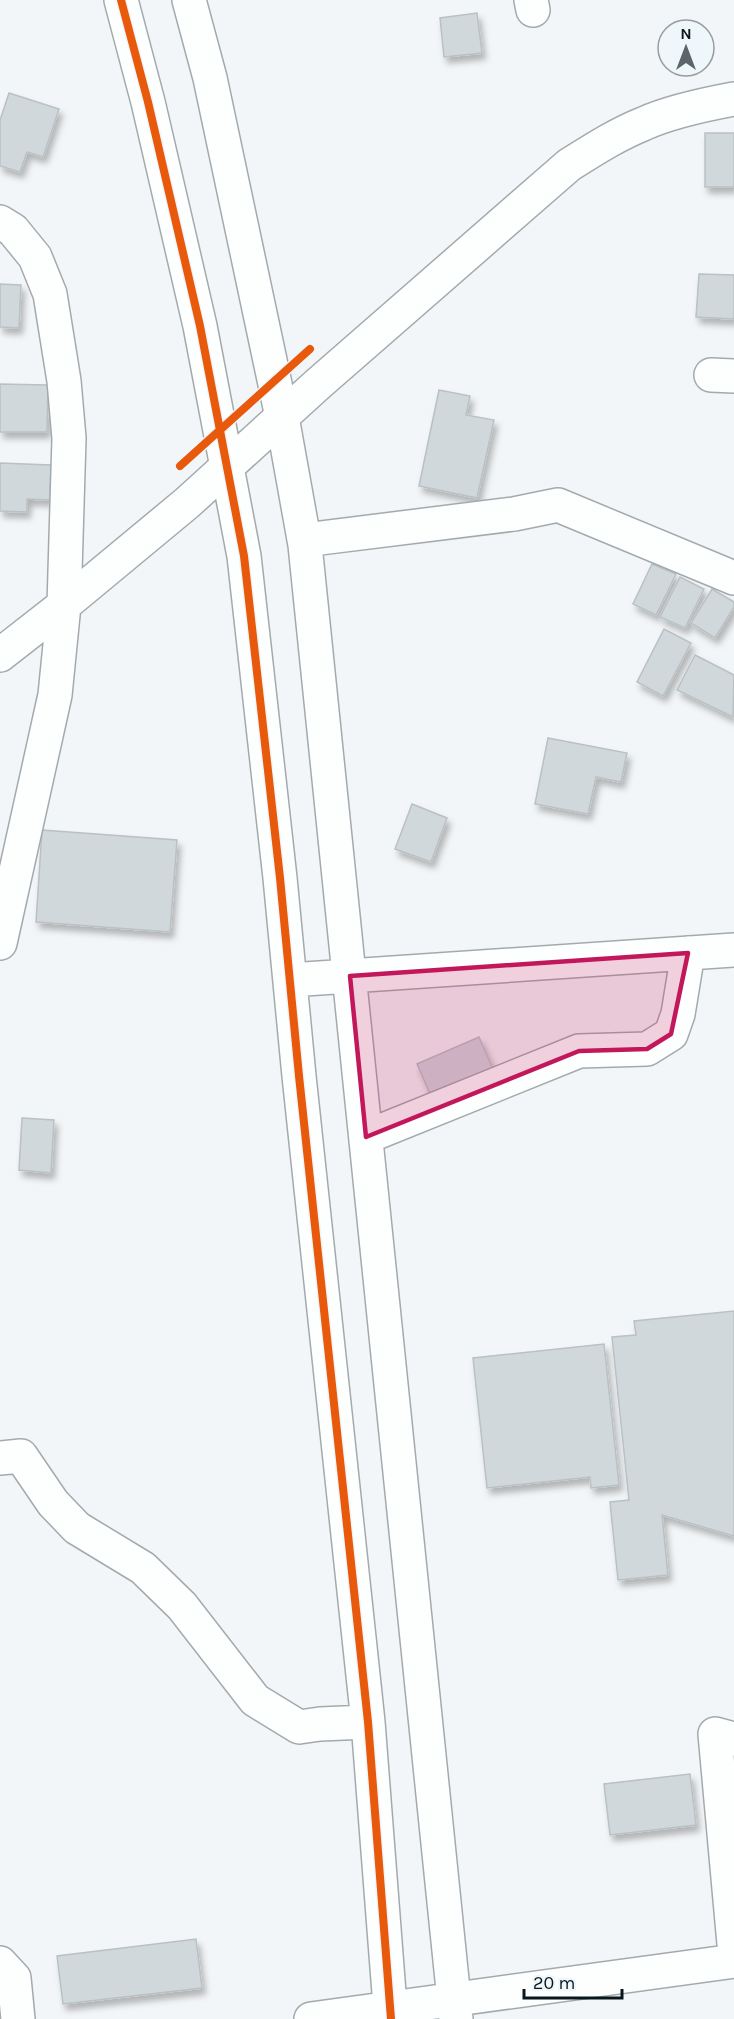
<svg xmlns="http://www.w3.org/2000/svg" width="734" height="2019" font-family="Karla,sans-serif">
<defs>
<filter id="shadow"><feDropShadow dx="3.5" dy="6" stdDeviation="3" flood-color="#0004"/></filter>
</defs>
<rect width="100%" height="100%" fill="#f3f6f8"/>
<path fill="#d0d8dc" stroke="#b9c1c5" stroke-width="1.5" filter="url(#shadow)" d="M477,13l5,40 -38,4 -4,-39z
M9,93l50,16 -16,48 -16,-5 -7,20 -20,-6v-46z
M705,133h29v54h-29z
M699,274l35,1v44l-38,-2z
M0,284l21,1 -2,43 -19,-1z
M0,384l48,1 -1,47h-47z
M439,390l31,6 -4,19 28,5 -17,78 -58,-12z
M0,463l51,2 -1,35 -23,-1v13l-27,-1z
M652,564l24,10 -20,41 -23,-11z
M680,577l24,12 -19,39 -25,-11z
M712,589l22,13v5l-19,31 -24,-15z
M664,629l27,14 -28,53 -26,-14z
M695,655l39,20 -1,42 -56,-27z
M548,738l79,15 -6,29 -25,-5 -8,37 -53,-10z
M412,804l35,14 -16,44 -36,-13z
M42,830l135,10 -7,92 -134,-10z
M479,1037l14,32 -62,27 -14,-32z
M22,1118l32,2 -3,53 -32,-3z
M734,1311v225l-72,-21 6,60 -50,5 -8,-78 19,-2 -17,-163 24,-2 -2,-14z
M604,1344l15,141 -28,3 -1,-11 -103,11 -14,-130z
M690,1774l6,51 -86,10 -6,-51z
M196,1939l6,49 -139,16 -6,-48z"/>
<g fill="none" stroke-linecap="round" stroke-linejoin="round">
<g stroke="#a3aaae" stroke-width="36">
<path id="minor" d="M121,0l27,102 52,224 44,230 36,322 19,198 69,646 23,297
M189,0l21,78 72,339 23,128 151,1474
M531,0l2,10
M0,222l13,8 22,27 15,37 14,87 5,57 -5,167 -9,90 -55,248
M711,375l23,1
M304,540l210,-26 44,-9 176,73
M0,655l64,-50 123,-102 131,-119 251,-219c24,-15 47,-30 74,-41 24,-11 64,-20 91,-25
M290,980l444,-30
M366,1137l213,-86 68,-2 24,-15 7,-20 10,-61
M0,1458l21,-2 32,47 24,25 66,40 39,38 73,94 44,27 21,-3 48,-2
M734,1739l-19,-5 19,210
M0,1963l14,15 4,41
M311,2019l423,-58"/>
</g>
<use href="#minor" stroke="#fdfefe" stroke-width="33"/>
<g stroke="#f0f7fb" stroke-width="11">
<path id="cycleway" d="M121,0l27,102 52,224 44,230 36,322 19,198 69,646 23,297
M180,466l130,-117"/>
</g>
<use href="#cycleway" stroke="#e8590c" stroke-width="8"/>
</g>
<path fill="#c2185b" fill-opacity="0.2" stroke="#c2185b" stroke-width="4.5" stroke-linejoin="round" d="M688,953l-17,81 -24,15 -68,2 -213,86 -16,-161z"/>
<g transform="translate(686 48)"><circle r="28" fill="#f0f7fb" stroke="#949da2" stroke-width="1.5"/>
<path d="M0-4.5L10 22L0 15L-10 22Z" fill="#5b656a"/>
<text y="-9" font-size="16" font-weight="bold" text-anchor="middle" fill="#09171d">N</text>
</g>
<path d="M524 1989v9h98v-9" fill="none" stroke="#09171d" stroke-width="3"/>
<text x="533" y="1989" font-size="18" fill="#09171d" stroke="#f0f7fb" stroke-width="4.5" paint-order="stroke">20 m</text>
</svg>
